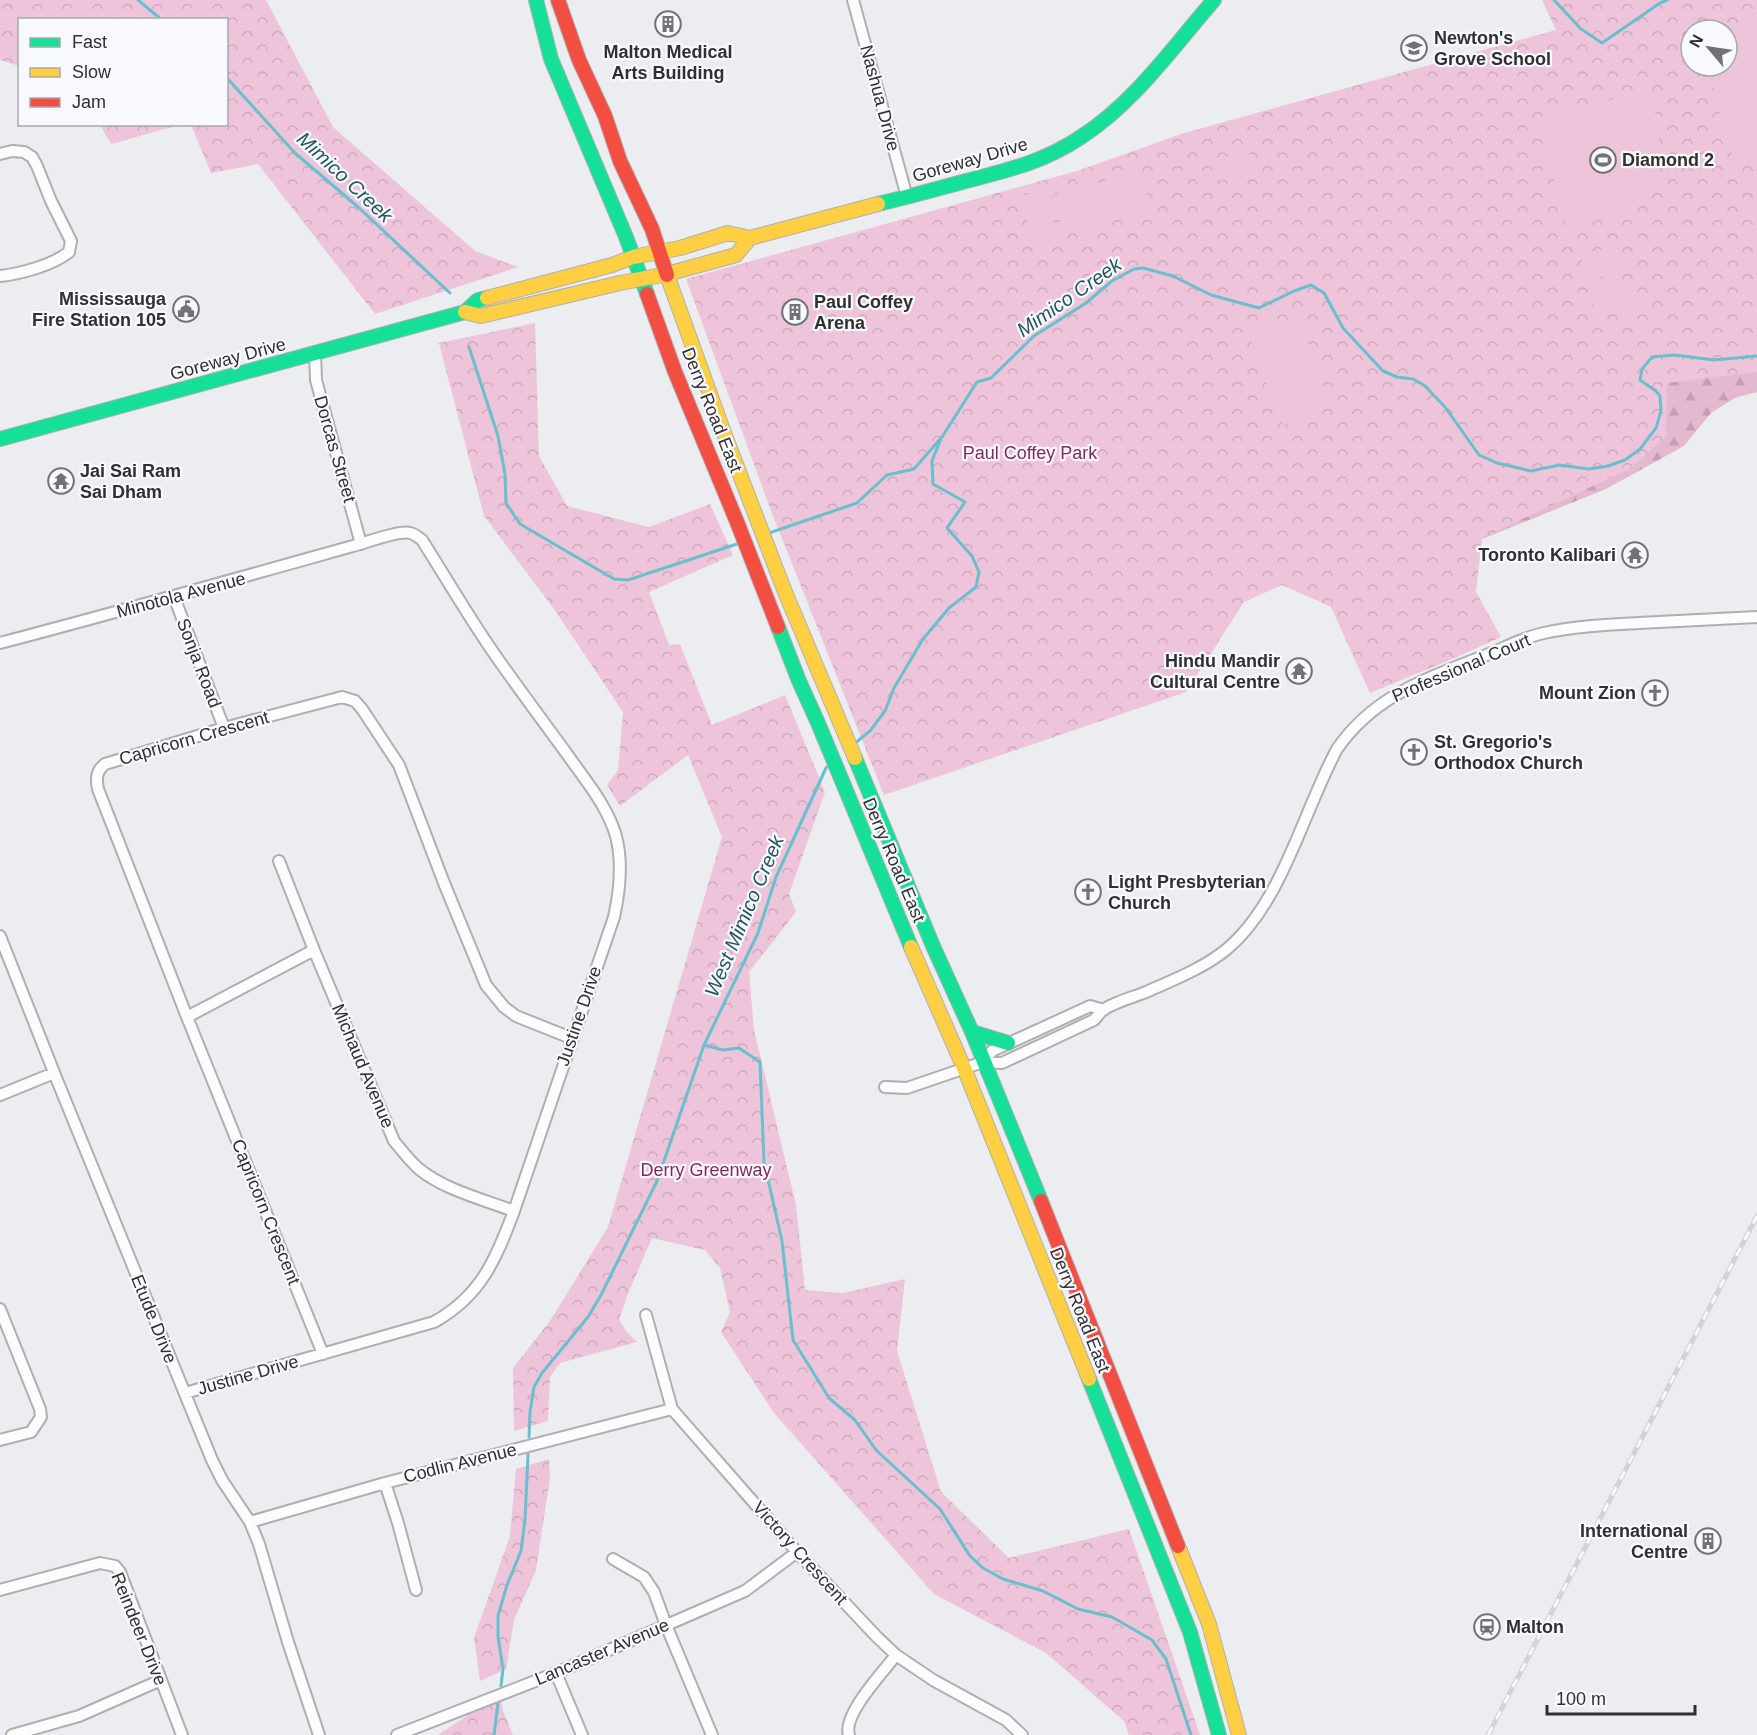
<svg xmlns="http://www.w3.org/2000/svg" width="1757" height="1735" font-family="Arial,sans-serif">
<defs>
<pattern id="forest-firs" width="22" height="20" patternUnits="userSpaceOnUse" patternTransform="scale(1.5)"><rect width="22" height="20" fill="#e4b9d0"/><path d="M5 1l3.5 6h-7zM16 11l3.5 6h-7z" fill="#c49fb3"/></pattern>
<pattern id="park-crowns" width="20" height="18" patternUnits="userSpaceOnUse" patternTransform="scale(1.5)"><rect width="20" height="18" fill="#edc4d9"/><path d="M2 6a3 3 0 1 1 6 0M12 15a3 3 0 1 1 6 0" fill="none" stroke="#cca9bb"/></pattern>
</defs>
<rect width="100%" height="100%" fill="#ecedf0"/>
<path fill="url(#forest-firs)" d="M1757,335v57l-22,6 -24,15 -27,33 -78,43 -146,59 22,-105z"/>
<path fill="url(#park-crowns)" fill-rule="evenodd" d="M0,0h266l67,127 142,124 43,16 -143,47 -117,-150 -47,9 -20,-48 35,-1v-104h-206l-1,46 -19,-6z
M1542,0h215v372l-90,11 -1,54 -37,32 -147,69 -6,54 25,45 -44,20 -87,36 -39,-86 -49,-22 -38,17 -58,90 -302,103 -111,-279 -87,-237 391,-108 107,-38 372,-103zM1691,30h36v36h-36z
M100,125h79l-68,19z
M535,323l4,133 28,50 82,21 61,-23 23,51 -84,37 20,53 11,-1 32,81 73,-30 40,97 -36,102 7,18 -47,60 5,58 42,175 9,85 38,3 62,-14 -8,72 44,141 68,66 120,-29 71,206h-71l-5,-14 -78,-68 -112,-59 -160,-181 -53,-81 9,-20 -10,-44 -15,-18 -53,-12 -25,58 -8,24 7,11 11,11 -77,21 -10,14 -2,44 -34,10 -1,-63 37,-47 58,-94 114,-390 -34,-82 -68,51 -13,-21 11,-15 5,-58 -69,-103 -70,-93 -45,-173z
M549,1459l1,19 -14,92 -22,50 -8,49 -26,12 -6,-43 36,-102 6,-67z
M501,1700l2,11 10,24h-75l30,-20z"/>
<path fill="#edc4d9" d="M1757,17v134l-24,7 -26,-92h20v-36h-14z
M1647,90l7,18 5,20v23l-4,19 -4,12 -5,8 -35,27 -44,11 -28,-102 4,-8z
M1253,154l3,23 -42,4 -3,-23z
M1141,171l10,39 -88,24 -10,-39z
M1045,189l13,46 -25,7 -13,-46z
M1619,244l8,26 -40,11 -7,-26z
M1629,278l7,26 -40,11 -7,-26z
M1298,316l33,91 -49,18 -33,-91z"/>
<g fill="none" stroke-linecap="round" stroke-linejoin="round">
<path stroke="#68c0ce" stroke-width="3" d="M138,0l24,20
M1554,0l27,29 21,14 58,-40 7,-3
M226,77l69,76 63,54 92,86
M469,347l29,89 7,38 1,29 14,21 94,55 14,1 112,-37
M769,533l88,-30 30,-28 27,-6 28,-32 35,-55 14,-4 43,-42 52,-33 26,-22 22,-12 9,-1 30,8 38,19 48,13 35,-17 17,-6 13,8 19,35 40,43 14,6 16,2 11,6 21,22 34,48 18,8 34,8 28,-6 30,4 19,-3 17,-6 15,-11 16,-21 5,-17 -1,-15 -4,-5 -16,-11 2,-11 10,-12 22,-2 40,5 43,-4
M854,744l16,-13 15,-20 9,-23 29,-49 26,-31 27,-21 3,-15 -7,-16 -25,-28 18,-26 -32,-18 -1,-23 8,-20
M704,1045l19,5 16,-2 21,14 4,100 18,79 11,99 36,58 26,22 21,30 64,59 30,47 13,12 20,11 40,12 35,18 34,8 40,23 14,19 25,76
M529,1437l1,-25 4,-25 8,-14 46,-56 13,-22 56,-114 47,-136 54,-112 18,-56 50,-109 4,-4
M501,1686l2,-17 -5,-33v-20l9,-31 14,-34 4,-31 3,-66
M494,1735l4,-32"/>
<g stroke="#afafb1" stroke-width="14">
<path id="street" d="M853,0l54,197
M0,154l12,-3 12,1 8,5 5,9 14,35 20,40 -2,11c-16,13 -49,22 -69,24
M315,353l1,27 45,164
M174,597l50,131
M0,643c118,-31 235,-64 353,-97 12,-3 46,-16 57,-13 5,1 8,4 12,7 26,41 50,83 78,122 22,31 45,62 67,92 18,26 40,51 49,82 7,27 4,54 -2,81l-100,294c-18,48 -33,85 -80,111l-249,71
M279,861l35,89 80,191c8,10 16,20 25,28 26,21 63,30 95,42
M0,936l57,144 155,380 10,20 28,42 9,22 29,98 31,93
M187,1017l127,-67
M983,1062l9,-11 98,-45 14,4
M885,1087l22,1 76,-26 19,1 92,-43c3,-3 6,-8 9,-10 11,-8 31,-13 43,-18 27,-12 58,-24 81,-43 55,-46 76,-137 110,-200 38,-55 92,-71 152,-95 17,-7 36,-17 55,-21 31,-7 63,-8 95,-10 39,-2 79,-4 118,-6
M0,1095l54,-22
M0,1309l40,100 1,8 -10,15 -31,8
M646,1315l26,94 125,143 79,84 20,19 37,25 73,40 16,15
M323,1354l-136,-337 -89,-228c-2,-10 -2,-18 7,-25l119,-36 118,-31 13,4 7,8 37,56 45,118 42,102 18,22 12,9 55,22
M385,1483l13,40 18,67
M250,1522l135,-39 287,-74
M613,1559l31,18 10,15 12,33 46,110
M0,1590l100,-27 15,3 5,6 62,163
M556,1673l26,62
M12,1735l67,-19 82,-36
M397,1735l159,-62 189,-82 52,-39
M849,1735c-7,-20 35,-64 47,-80"/>
</g>
<g stroke="#afafb1" stroke-width="16">
<path id="fast" d="M536,0l15,59 75,178 21,57
M878,204c29,-7 59,-15 88,-23 42,-11 78,-19 115,-44 53,-34 92,-90 133,-137
M0,439l465,-127 13,-12 9,-2
M778,627l21,54 19,42 93,224
M855,758l78,188 39,86 69,169
M972,1032l36,11
M1089,1379l101,253 29,103"/>
</g>
<g stroke="#afafb1" stroke-width="16">
<path id="slow" d="M667,275l57,158 61,159 70,166
M487,298l125,-33 21,-8 47,-9 48,-15 22,5 128,-34
M465,312l16,4 139,-33 47,-9 69,-19 14,-17
M911,947l53,121 125,311
M1178,1546l31,78 30,111"/>
</g>
<g stroke="#afafb1" stroke-width="16">
<path id="jam" d="M558,0l21,60 26,56 15,45 32,68 15,46
M647,294l28,78 62,150 41,105
M1041,1201l137,345"/>
</g>
<use href="#street" stroke="#fcfcfd" stroke-width="10"/>
<use href="#fast" stroke="#16e098" stroke-width="14"/>
<use href="#slow" stroke="#ffcf43" stroke-width="14"/>
<use href="#jam" stroke="#f24e42" stroke-width="14"/>
<g stroke="#d2d3d4" stroke-width="5">
<path id="rail" d="M1488,1735l269,-519"/>
</g>
<use href="#rail" stroke="#f8f9fe" stroke-width="3" stroke-dasharray="9" stroke-linecap="butt"/>
</g>
<defs>
<g id="building-ring" transform="scale(1.35)"><circle r="9.5" fill="#f8f9fe" stroke="#727274" stroke-width="1.5"/><path d="M-4-6H4V6H1V3H-1V6H-4ZM-2.5-4.3h1.7v1.8h-1.7ZM.8-4.3h1.7v1.8H.8ZM-2.5-1h1.7V.8h-1.7ZM.8-1h1.7V.8H.8Z" fill="#727274"/></g>
<g id="school-ring" transform="scale(1.35)"><circle r="9.5" fill="#f8f9fe" stroke="#727274" stroke-width="1.5"/><path d="M0-5L7-2L0 1L-7-2ZM-4 1L0 2.5L4 1V4Q0 6-4 4Z" fill="#727274"/></g>
<g id="stadium-ring" transform="scale(1.35)"><circle r="9.5" fill="#f8f9fe" stroke="#727274" stroke-width="1.5"/><path d="M0-5a6.5 5 0 1 0 0 10a6.5 5 0 1 0 0-10ZM-3.5-1.8h7v3.6h-7Z" fill="#727274"/></g>
<g id="civic-ring" transform="scale(1.35)"><circle r="9.5" fill="#f8f9fe" stroke="#727274" stroke-width="1.5"/><path d="M-.6-6.5H3V-4.5H.6V-3L4-1V1h2V6H-6V1h2V-1L-.6-3ZM-1.2 2.5V6h2.4V2.5Z" fill="#727274"/></g>
<g id="temple-ring" transform="scale(1.35)"><circle r="9.5" fill="#f8f9fe" stroke="#727274" stroke-width="1.5"/><path d="M0-6L5-2H3V0L6.5 2.5H4V6H1.5V3h-3V6H-4V2.5H-6.5L-3 0V-2H-5Z" fill="#727274"/></g>
<g id="church-ring" transform="scale(1.35)"><circle r="9.5" fill="#f8f9fe" stroke="#727274" stroke-width="1.5"/><path d="M-1.2-6h2.4v3.5h3.3v2.4h-3.3V6h-2.4V-.1h-3.3v-2.4h3.3Z" fill="#727274"/></g>
<g id="station-ring" transform="scale(1.35)"><circle r="9.5" fill="#f8f9fe" stroke="#727274" stroke-width="1.5"/><path d="M-3-6H3Q5-6 5-4V2Q5 4 3 4L4.5 6H3L1.5 4h-3L-3 6H-4.5L-3 4Q-5 4-5 2V-4Q-5-6-3-6ZM-3.5-4v3h7v-3ZM-3.5 1v1.5H-2V1ZM2 1v1.5H3.5V1Z" fill="#727274"/></g>
</defs>
<g fill-rule="evenodd">
<use href="#building-ring" x="668" y="24"/>
<use href="#school-ring" x="1414" y="48"/>
<use href="#stadium-ring" x="1603" y="160"/>
<use href="#civic-ring" x="186" y="309"/>
<use href="#building-ring" x="795" y="312"/>
<use href="#temple-ring" x="61" y="481"/>
<use href="#temple-ring" x="1635" y="555"/>
<use href="#temple-ring" x="1299" y="671"/>
<use href="#church-ring" x="1655" y="693"/>
<use href="#church-ring" x="1414" y="752"/>
<use href="#church-ring" x="1088" y="892"/>
<use href="#building-ring" x="1708" y="1541"/>
<use href="#station-ring" x="1487" y="1627"/>
</g>
<g text-anchor="middle" stroke-width="4.5" stroke-linejoin="round" paint-order="stroke">
<g font-size="18" font-weight="bold" fill="#303032" stroke="#f8f9fe" text-anchor="start">
<text x="1434" y="44">Newton's<tspan x="1434" dy="21">Grove School</tspan></text>
<text x="668" y="58" text-anchor="middle">Malton Medical<tspan x="668" dy="21">Arts Building</tspan></text>
<text x="1622" y="166">Diamond 2</text>
<text x="166" y="305" text-anchor="end">Mississauga<tspan x="166" dy="21">Fire Station 105</tspan></text>
<text x="814" y="308">Paul Coffey<tspan x="814" dy="21">Arena</tspan></text>
<text x="80" y="477">Jai Sai Ram<tspan x="80" dy="21">Sai Dham</tspan></text>
<text x="1616" y="561" text-anchor="end">Toronto Kalibari</text>
<text x="1280" y="667" text-anchor="end">Hindu Mandir<tspan x="1280" dy="21">Cultural Centre</tspan></text>
<text x="1636" y="699" text-anchor="end">Mount Zion</text>
<text x="1434" y="748">St. Gregorio's<tspan x="1434" dy="21">Orthodox Church</tspan></text>
<text x="1108" y="888">Light Presbyterian<tspan x="1108" dy="21">Church</tspan></text>
<text x="1688" y="1537" text-anchor="end">International<tspan x="1688" dy="21">Centre</tspan></text>
<text x="1506" y="1633">Malton</text>
</g>
<g font-size="18" fill="#303032" stroke="#f8f9fe">
<text transform="translate(880 98) rotate(75)" y="6">Nashua Drive</text>
<text transform="translate(970 160) rotate(-16)" y="6">Goreway Drive</text>
<text transform="translate(228 359) rotate(-15)" y="6">Goreway Drive</text>
<text transform="translate(712 410) rotate(68)" y="6">Derry Road East</text>
<text transform="translate(335 449) rotate(74)" y="6">Dorcas Street</text>
<text transform="translate(181 595) rotate(-15)" y="6">Minotola Avenue</text>
<text transform="translate(199 663) rotate(69)" y="6">Sonja Road</text>
<text transform="translate(1461 668) rotate(-23)" y="6">Professional Court</text>
<text transform="translate(194 738) rotate(-16)" y="6">Capricorn Crescent</text>
<text transform="translate(894 860) rotate(67)" y="6">Derry Road East</text>
<text transform="translate(579 1016) rotate(-71)" y="6">Justine Drive</text>
<text transform="translate(363 1066) rotate(67)" y="6">Michaud Avenue</text>
<text transform="translate(266 1212) rotate(68)" y="6">Capricorn Crescent</text>
<text transform="translate(1080 1310) rotate(68)" y="6">Derry Road East</text>
<text transform="translate(154 1319) rotate(68)" y="6">Etude Drive</text>
<text transform="translate(248 1375) rotate(-16)" y="6">Justine Drive</text>
<text transform="translate(460 1463) rotate(-14)" y="6">Codlin Avenue</text>
<text transform="translate(800 1553) rotate(48)" y="6">Victory Crescent</text>
<text transform="translate(139 1629) rotate(68)" y="6">Reindeer Drive</text>
<text transform="translate(602 1652) rotate(-23)" y="6">Lancaster Avenue</text>
</g>
<g font-size="18" fill="#85285d" stroke="#f8f9fe">
<text x="1030" y="459">Paul Coffey Park</text>
<text x="706" y="1176">Derry Greenway</text>
</g>
<g font-size="20" font-style="italic" fill="#24565e" stroke="#f8f9fe">
<text transform="translate(345 177) rotate(43)" y="7">Mimico Creek</text>
<text transform="translate(1069 297) rotate(-35)" y="7">Mimico Creek</text>
<text transform="translate(744 916) rotate(-67)" y="7">West Mimico Creek</text>
</g>
</g>
<rect x="18" y="18" width="210" height="108" fill="#f8f9fe" stroke="#a8a9ac" stroke-width="1.5"/>
<rect x="30" y="38" width="30" height="9" fill="#16e098" stroke="#a8a9ac" stroke-width="1.5"/>
<text x="72" y="48" font-size="18" fill="#303032">Fast</text>
<rect x="30" y="68" width="30" height="9" fill="#ffcf43" stroke="#a8a9ac" stroke-width="1.5"/>
<text x="72" y="78" font-size="18" fill="#303032">Slow</text>
<rect x="30" y="98" width="30" height="9" fill="#f24e42" stroke="#a8a9ac" stroke-width="1.5"/>
<text x="72" y="108" font-size="18" fill="#303032">Jam</text>
<g transform="translate(1709 48) rotate(299)"><circle r="28" fill="#f8f9fe" stroke="#a8a9ac" stroke-width="1.5"/>
<path d="M0-4.5L10 22L0 15L-10 22Z" fill="#727274"/>
<text y="-9" font-size="16" font-weight="bold" text-anchor="middle" fill="#303032">N</text>
</g>
<path d="M1547 1705v9h148v-9" fill="none" stroke="#303032" stroke-width="3"/>
<text x="1556" y="1705" font-size="18" fill="#303032" stroke="#f8f9fe" stroke-width="4.5" paint-order="stroke">100 m</text>
</svg>
